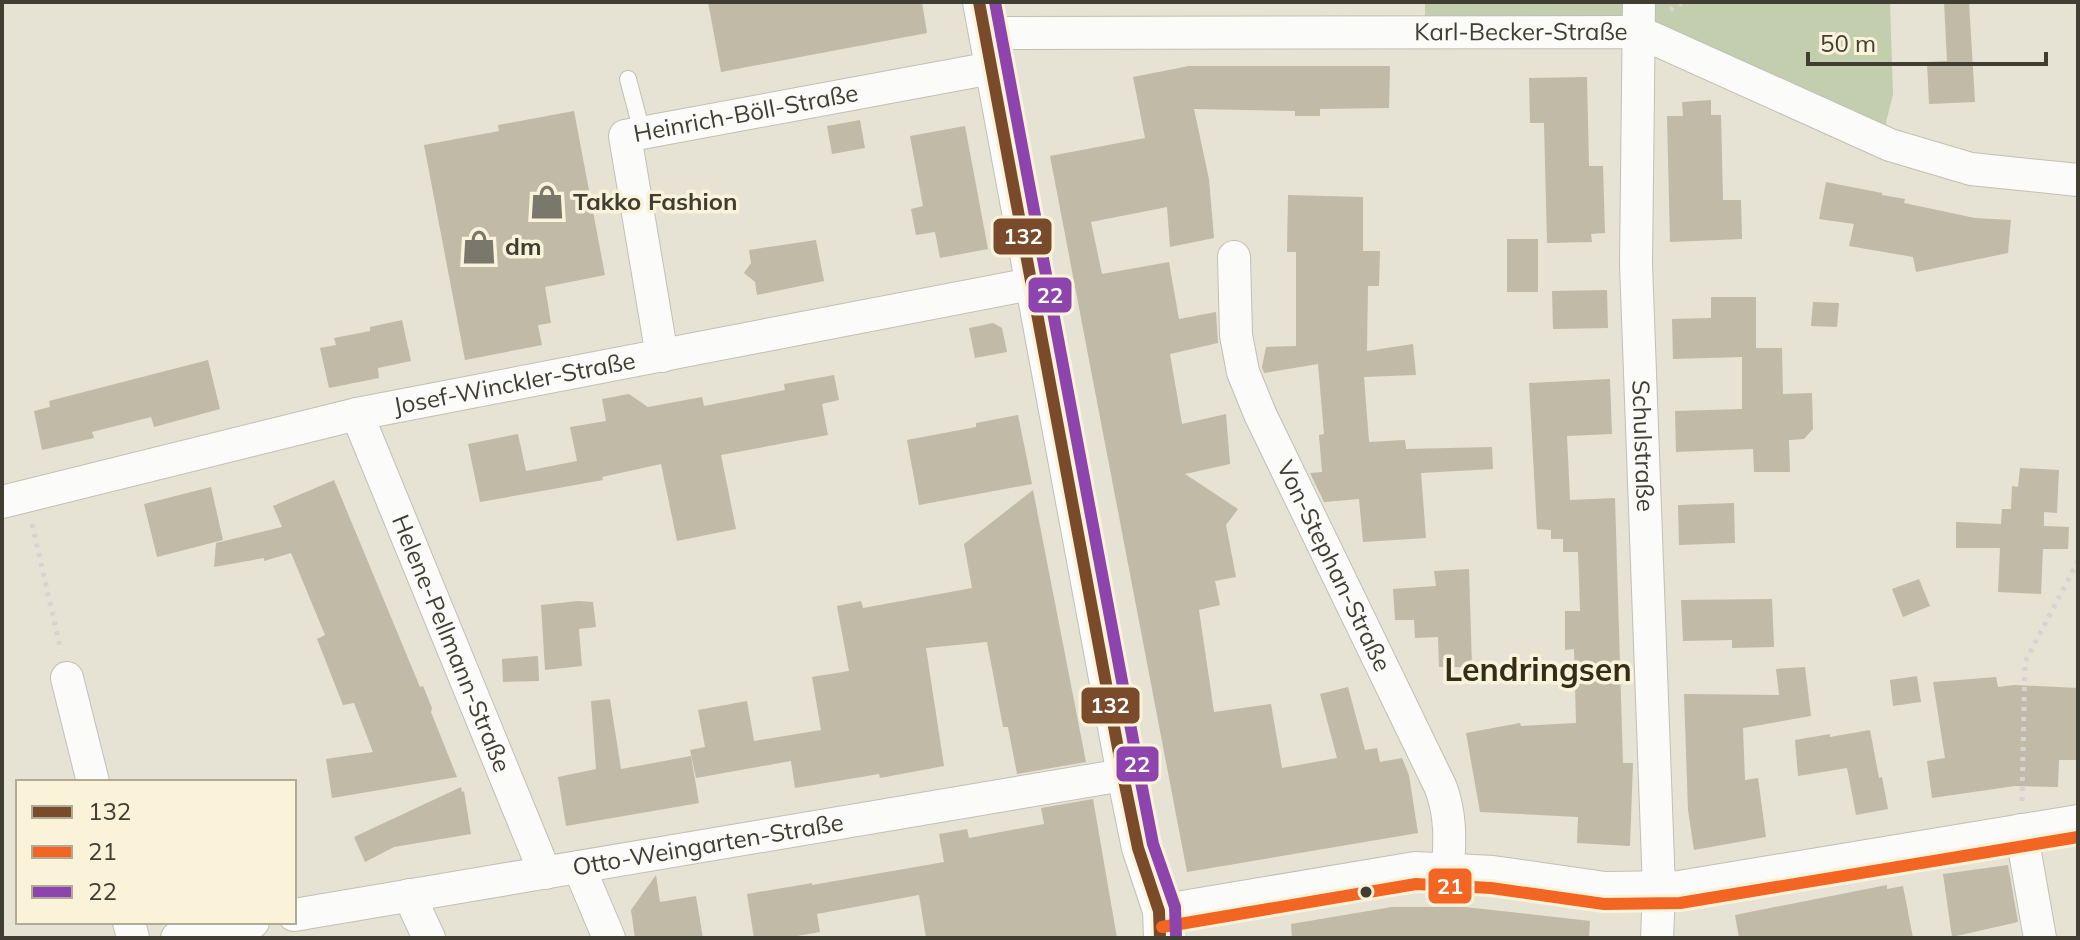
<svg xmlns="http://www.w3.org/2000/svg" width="2080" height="940" font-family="Mulish,sans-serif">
<rect width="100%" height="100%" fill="#e6e2d4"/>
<path fill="#c2ceae" d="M1425,2h465l3,93 -7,27 4,23 -251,-113h-214z"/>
<path fill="#c0baa6" d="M708,2h214l5,31 -206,39z
M1944,2h25l6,100 -46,2 -2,-42 20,-1z
M1189,66h201l-1,42 -69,1v7h-25v-5l-101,-2 15,70 5,59 -44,9 -3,-40 -76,15 11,52 67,-12 10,57 37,-7 2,31 -48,11 12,70 44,-10 4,50 -45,10 53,35 -12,16 10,52 -21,4 5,24 -21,5 15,102 57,-8 11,64 55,-10 -17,-64 28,-7 17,63 12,-2 3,14 22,-4 7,17 9,58 -231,39 -137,-716 95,-18 -12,-61z
M1587,77l2,89h14l2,67 -14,1 1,8 -45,1 -3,-120h-14l-1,-45z
M1711,100v15h10l2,85h18l1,39 -72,3 -3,-126h16l-1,-14z
M574,111l31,164 -60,12 6,36 -13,2 4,20 -77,15 -41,-215 75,-14 -1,-6z
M860,120l5,28 -33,6 -5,-28z
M965,126l23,123 -48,9 -5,-26 -19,3 -5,-26 12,-3 -13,-70z
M1826,182l56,11v2l23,4 -1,4 71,15 36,2 -3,33 -92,19 -3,-15 -64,-11 5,-22 -35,-5z
M1288,195l75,2v54h17l-1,35h-11l-1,65 46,-7 3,31 -52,2 5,65 36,-2 1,9 86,-2 1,22 -72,4 5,65 -63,4 -4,-43 -35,3 -14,-29 12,-1 -3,-37 5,-1 -6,-70 -54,9 -2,-6 4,-20 30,-1v-94h-9z
M1507,239h31v53h-31z
M816,240l8,41 -67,14 -2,-13 -11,-9 7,-10 -2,-13z
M1607,290l1,38 -55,1 -1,-38z
M1711,297h45v51h26l1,46 29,-1 1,36 -9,10 -15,1 1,32h-36l-1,-23 -77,3 -1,-41 67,-2v-52l-69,2 -1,-40 39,-1z
M1813,302l26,1 -2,24 -26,-1z
M402,320l9,41 -33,7 1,10 -50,10 -9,-40 16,-3 -2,-7 36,-7v-4z
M993,323l9,5 5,24 -32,6 -6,-30z
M208,360l12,49 -66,18 -3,-10 -59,15 2,6 -52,12 -8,-39 16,-4 -1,-6z
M834,375l5,25 -17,4 6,31 -107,20 15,74 -59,12 -16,-77 -59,13 1,3 -123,22 -12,-58 50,-10 8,37 51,-10 -7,-34 36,-6 -4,-22 27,-5 19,13 54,-10 2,9 81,-16 -1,-6z
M1610,379l2,55 -45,2 3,64 45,-2 8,265h10l-3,83 -53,-3 1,-26 -98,-5 -14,-79 54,-10 1,3 55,-3 -2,-74 -9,1v-39h15l-2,-59h-15v-13h-12v-9l-14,-1 -8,-146z
M1018,415l14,69 -113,21 -12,-65 69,-13v-4z
M2020,468l39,2 -2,43 -13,-1v14l25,1 -1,22h-25l-2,45 -43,-2 2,-44h-44v-26l45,2 1,-15h9l1,-23 6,1z
M334,480l86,207 3,-1 9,22 -1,4 26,65 -125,21 -6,-39 47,-7 -19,-49 -11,2 -26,-66 8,-4 -34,-82 -27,8v-3l-50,9 2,-24 66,-16 -9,-21z
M211,487l12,53 -66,17 -13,-53z
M1033,490l53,272 -69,12 -9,-47h-5l-16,-85 -61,6 18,118 -64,12 -1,-4 -84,14 -4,-27 -95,17 -6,-28 15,-3 -7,-37 49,-9 7,40 67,-11 -9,-53 37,-6 -12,-65 24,-5 2,7 109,-20 -8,-44z
M1734,503l1,40 -56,2 -1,-40z
M1469,569l3,98h-33l-1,-30 -23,1 -1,-18h-19l-2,-31 43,-3 -2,-15z
M1919,579l11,27 -27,11 -11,-28z
M1772,599l2,48 -42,1v-8l-49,1 -2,-41z
M578,601l15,1 3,25 -17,2 3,37 -37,4 -4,-65z
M538,656l1,25 -36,1 -1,-23z
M1805,667l6,49 -68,12 2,52 13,-2 8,59 -72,13 -6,-40 -4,-116 95,1 -3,-26z
M1917,676l4,26 -28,4 -3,-26z
M1996,677l2,10 16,-2 64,3v72h-19l-1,27 -43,-1 -83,12 -5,-37 18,-3 -12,-76z
M610,699l11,70 70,-13 8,47 -133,23 -8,-49 38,-8 -5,-68z
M1870,730l9,48 3,-1 6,32 -32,6 -9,-47 -49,8 -3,-36 35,-6v3z
M461,787l1,5 2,-1 7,43 -77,13 -29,15 -11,-25z
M1093,799l24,139h-191l-7,-43 -102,19 3,18 -34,6h-32l-7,-44 65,-11v2l132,-23 -5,-28 28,-5 2,9 75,-14 -3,-16z
M2008,865l10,57 -66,15 -9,-63z
M656,875l4,27 36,-6 7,42h-68l-4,-28z
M1887,885v4l16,-3 10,52h-174l-4,-23z
M1392,907h73l125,14 -1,17h-297l-1,-14z"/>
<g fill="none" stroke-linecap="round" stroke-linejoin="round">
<g stroke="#c2bfb4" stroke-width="18">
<path id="lane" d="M628,79l14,53"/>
</g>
<g stroke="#c2bfb4" stroke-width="34">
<g id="street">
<path d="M979,2l144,773 15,73 21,63 1,27"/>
<path id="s1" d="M1639,2l-3,262 23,625 -2,49"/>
<path id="s2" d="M985,33l654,-1 251,113 81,24 107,11"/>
<path id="s3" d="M1234,257l2,78 7,37 17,42 181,374c10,28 9,52 7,80"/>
<path id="s4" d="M662,356l-37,-220 367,-68"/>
<path id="s5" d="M357,414l188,459"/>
<path id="s6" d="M2,502l355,-88 674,-130"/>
<path d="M67,678l26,104"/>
<path d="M2021,830l19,108"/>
<path d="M579,867l30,71"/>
<path d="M409,895l20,43"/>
<path d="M1159,911l256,-43 78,4 112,16 74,-1 399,-66"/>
<path id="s7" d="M294,915l829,-140"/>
<path d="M129,922l4,16"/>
<path d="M177,938l76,-16"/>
</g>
</g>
<path stroke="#d6d4d1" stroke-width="5" stroke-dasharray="4 6" stroke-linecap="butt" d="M1670,10l13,-8
M32,524l29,127
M2022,801l3,-139 53,-101"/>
<use href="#lane" stroke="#fbfbf9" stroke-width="16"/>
<use href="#street" stroke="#fbfbf9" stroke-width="32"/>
<g stroke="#fbf2da" stroke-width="18">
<path id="bus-1" d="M979,2l144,773 15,73 21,63 1,27"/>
</g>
<g stroke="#fbf2da" stroke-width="18">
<path id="bus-2" d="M1162,927l254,-43 75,4 113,16 76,-1 398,-66"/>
</g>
<g stroke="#fbf2da" stroke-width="18">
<path id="bus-3" d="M995,2l144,770 14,72 22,63 1,30"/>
</g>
<use href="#bus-1" stroke="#7a4b2a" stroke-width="12"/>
<use href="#bus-2" stroke="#f26522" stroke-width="12"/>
<use href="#bus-3" stroke="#8e44ad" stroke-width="12"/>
</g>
<defs>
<g id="shop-bare" transform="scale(2.76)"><path d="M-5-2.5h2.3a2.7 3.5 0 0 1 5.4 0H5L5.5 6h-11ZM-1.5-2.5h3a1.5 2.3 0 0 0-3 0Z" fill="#7a776b" stroke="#fbf2da" stroke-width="2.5" paint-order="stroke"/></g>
</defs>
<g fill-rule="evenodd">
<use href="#shop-bare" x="547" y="202"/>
<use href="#shop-bare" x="479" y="247"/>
</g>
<circle fill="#403d33" stroke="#fbf2da" stroke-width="3" cx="1366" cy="892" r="7"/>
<g text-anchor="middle" stroke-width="7" stroke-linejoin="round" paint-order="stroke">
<g font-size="24" fill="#403d33" stroke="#fbf2da">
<text dy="8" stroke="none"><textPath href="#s2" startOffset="536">Karl-Becker-Straße</textPath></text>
<text dy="8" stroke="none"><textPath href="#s4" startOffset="346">Heinrich-Böll-Straße</textPath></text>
<text dy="8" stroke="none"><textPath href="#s6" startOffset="526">Josef-Winckler-Straße</textPath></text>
<text dy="8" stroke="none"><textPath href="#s1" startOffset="444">Schulstraße</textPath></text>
<text dy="8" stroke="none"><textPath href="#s3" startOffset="330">Von-Stephan-Straße</textPath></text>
<text dy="8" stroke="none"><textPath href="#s5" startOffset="248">Helene-Pellmann-Straße</textPath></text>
<text dy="8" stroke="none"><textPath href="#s7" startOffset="420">Otto-Weingarten-Straße</textPath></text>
</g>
<g font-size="24" font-weight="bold" fill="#403d33" stroke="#fbf2da" text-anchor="start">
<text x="573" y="210">Takko Fashion</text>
<text x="505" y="255">dm</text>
</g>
<g font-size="32" font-weight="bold" fill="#332d19" stroke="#fbf2da">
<text x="1538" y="681">Lendringsen</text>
</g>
</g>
<g stroke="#fbf2da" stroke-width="3">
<rect x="992" y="217" width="61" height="39" rx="8" fill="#7a4b2a"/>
<rect x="1027" y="276" width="46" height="38" rx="8" fill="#8e44ad"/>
<rect x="1080" y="686" width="61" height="39" rx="8" fill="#7a4b2a"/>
<rect x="1115" y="745" width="45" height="38" rx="8" fill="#8e44ad"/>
<rect x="1427" y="867" width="46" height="38" rx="8" fill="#f26522"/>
</g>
<g font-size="22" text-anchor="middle" font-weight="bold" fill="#fff">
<text x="1023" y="244">132</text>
<text x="1050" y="303">22</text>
<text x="1110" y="713">132</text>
<text x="1137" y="772">22</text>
<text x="1450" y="894">21</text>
</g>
<rect width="2080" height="940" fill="none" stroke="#403d33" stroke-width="8"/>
<rect x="16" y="780" width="280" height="144" fill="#fbf2da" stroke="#b0aa97" stroke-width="2"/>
<rect x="32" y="806" width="40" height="12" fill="#7a4b2a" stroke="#b0aa97" stroke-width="2"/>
<text x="88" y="820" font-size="24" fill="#403d33">132</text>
<rect x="32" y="846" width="40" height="12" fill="#f26522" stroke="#b0aa97" stroke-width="2"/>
<text x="88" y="860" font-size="24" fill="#403d33">21</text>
<rect x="32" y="886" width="40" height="12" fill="#8e44ad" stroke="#b0aa97" stroke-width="2"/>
<text x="88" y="900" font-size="24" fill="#403d33">22</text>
<path d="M1808 52v12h238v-12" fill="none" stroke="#403d33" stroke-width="4"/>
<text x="1820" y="52" font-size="24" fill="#403d33" stroke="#fbf2da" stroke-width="6" paint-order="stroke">50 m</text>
</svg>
